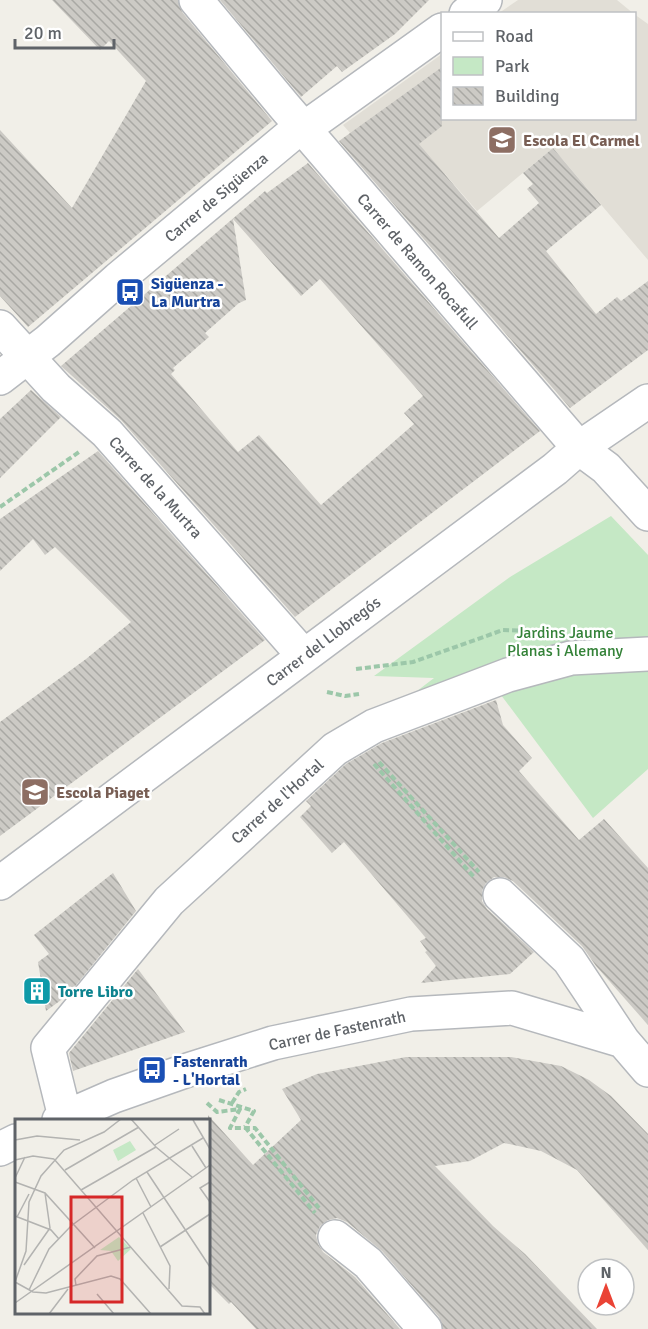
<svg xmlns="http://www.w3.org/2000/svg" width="648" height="1329" font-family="Signika,sans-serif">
<defs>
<pattern id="building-back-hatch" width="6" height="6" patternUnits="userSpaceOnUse" patternTransform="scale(1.5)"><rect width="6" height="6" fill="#cccac5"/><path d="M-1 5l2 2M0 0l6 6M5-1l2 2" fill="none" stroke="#a9a8a4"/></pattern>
</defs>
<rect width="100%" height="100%" fill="#f1efe8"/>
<path fill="#e1ded6" d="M518,0h99l17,14 -135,-1z
M634,14l14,10v236l-95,-112 -76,63 -32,-37 -36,30 -26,-34 -40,-45 99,-71v64h192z"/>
<path fill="#c5e8c5" d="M611,516l37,39v214l-55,49 -92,-123 -114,19 47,-36 -60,-2 136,-99z"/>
<path fill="url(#building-back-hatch)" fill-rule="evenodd" d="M52,0h126l4,12 90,109 -244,206 -28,-31v-166l72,78 74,-127 -37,-40 -9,9z
M220,0h209l-34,34 -53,38 -5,-6 -36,31z
M442,67v59l-23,18 80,94 40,-35 -12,-14 6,-5 -10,-11 30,-25 48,57 -55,46 50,63 21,-17 4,4 27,-20v69l-78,58 -231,-267z
M308,163l232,268 -245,186 -174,-197 -60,-54 204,-175 2,2zM233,219l68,77 19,-17 103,117 -19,17 10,11 -93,81 -62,-70 -21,17 -67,-78 4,-4 -2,-2 36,-31 -4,-4 34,-30 7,-3z
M31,390l30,27 -61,61v-59z
M98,451l167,189 -265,196v-114l86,-63 45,-37 -76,-75 -10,8 -12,-16 -33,32v-52z
M496,700l7,25 29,33 -13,13 60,69 25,-21 44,49v157l-52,-59 -14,-20 -69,-65 -9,-4h-10l-8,6 -4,8v10l5,8 47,43 -24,22 -89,9 15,-17 -11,-14 2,-1 -7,-10 6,-3 -82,-96 -12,11 -32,-36 11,-11 -5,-5 40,-37 36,-21z
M113,873l23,38 -68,84 -22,16 -8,-49 11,-8 -15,-19z
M138,969l47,63 -112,39 -4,-18z
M406,1057h105l50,9 28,14 22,16 37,38v116l-71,-80 -36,-19 -37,-8 -34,18 -35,5 58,60 32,28 72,75h-154l-4,-12 -57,-66 -35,-29 -10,-4 -9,2 -8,6 -4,9 2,9 5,8 32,25 45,52h-144l-25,-27 -2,2 -21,-21v-168l45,50 48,-45 -19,-31 35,-15z"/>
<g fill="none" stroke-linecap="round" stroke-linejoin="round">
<g stroke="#b5b8bc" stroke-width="36">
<path id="minor" d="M196,0l89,107 294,341 27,20 42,46
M466,14l19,-14
M0,327l56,61 51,45 197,223
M0,378l48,-37 70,-62 174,-145 13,-6 137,-98
M0,883l555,-414 24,-21 69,-47
M500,895l69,65 54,81 25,29
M65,1117l-17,-69 121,-147 166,-152 39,-23 134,-51 63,-17 77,-4
M59,1120l55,-24 74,-26 85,-27 138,-29 101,-6 111,33
M0,1149l16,-8
M335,1237l33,26 57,66"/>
</g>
<path stroke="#9cc7a9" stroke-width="4" stroke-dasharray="6 3" stroke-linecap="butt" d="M0,507l79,-55
M356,669l57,-7 90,-32 35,1
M327,692l18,4 14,-2
M379,762l100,110
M374,764l100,113
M219,1100l35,11 -9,16
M207,1103l10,9 23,-3 -10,19h25l64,80
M232,1103l7,-11 7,-3
M245,1127l70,86"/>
<use href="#minor" stroke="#fff" stroke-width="33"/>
</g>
<defs>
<g id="school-square" transform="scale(1.5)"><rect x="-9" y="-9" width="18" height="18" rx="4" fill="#8d6e63" stroke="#fff"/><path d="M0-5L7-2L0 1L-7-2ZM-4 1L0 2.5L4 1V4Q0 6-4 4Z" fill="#fff"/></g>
<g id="bus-square" transform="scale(1.5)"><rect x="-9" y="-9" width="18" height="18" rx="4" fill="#1a4fb4" stroke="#fff"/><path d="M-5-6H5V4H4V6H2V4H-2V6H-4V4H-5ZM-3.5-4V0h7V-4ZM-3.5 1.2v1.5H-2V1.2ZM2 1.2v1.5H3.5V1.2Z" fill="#fff"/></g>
<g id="building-square" transform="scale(1.5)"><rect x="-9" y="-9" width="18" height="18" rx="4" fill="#0f9aa8" stroke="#fff"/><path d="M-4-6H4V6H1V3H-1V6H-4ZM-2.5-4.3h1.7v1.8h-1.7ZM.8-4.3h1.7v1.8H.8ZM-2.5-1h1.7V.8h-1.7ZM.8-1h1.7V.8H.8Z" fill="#fff"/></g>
</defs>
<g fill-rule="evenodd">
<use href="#school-square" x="502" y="140"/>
<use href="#bus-square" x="130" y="292"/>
<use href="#school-square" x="35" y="792"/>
<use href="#building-square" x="37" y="991"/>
<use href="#bus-square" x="152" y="1070"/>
</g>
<g text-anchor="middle" stroke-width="5" stroke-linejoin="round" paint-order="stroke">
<g font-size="16" font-weight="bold" fill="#785e54" stroke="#fff" text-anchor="start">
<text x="523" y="146">Escola El Carmel</text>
<text x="56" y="798">Escola Piaget</text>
</g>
<g font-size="16" fill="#5f6368" stroke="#fff">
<text transform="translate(216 197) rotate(-40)" y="6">Carrer de Sigüenza</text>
<text transform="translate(418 261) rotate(49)" y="6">Carrer de Ramon Rocafull</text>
<text transform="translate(156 487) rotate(48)" y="6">Carrer de la Murtra</text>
<text transform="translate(323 641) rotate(-37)" y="6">Carrer del Llobregós</text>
<text transform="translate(277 801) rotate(-42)" y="6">Carrer de l'Hortal</text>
<text transform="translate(337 1030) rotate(-12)" y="6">Carrer de Fastenrath</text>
</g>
<g font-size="16" font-weight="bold" fill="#164399" stroke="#fff" text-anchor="start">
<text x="151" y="289">Sigüenza -<tspan x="151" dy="18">La Murtra</tspan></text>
<text x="173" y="1067">Fastenrath<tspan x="173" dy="18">- L'Hortal</tspan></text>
</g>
<g font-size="16" fill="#348238" stroke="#fff">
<text x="565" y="638">Jardins Jaume<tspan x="565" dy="18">Planas i Alemany</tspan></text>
</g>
<g font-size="16" font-weight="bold" fill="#0d838f" stroke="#fff" text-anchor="start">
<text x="58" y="997">Torre Libro</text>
</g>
</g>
<g transform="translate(15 1119)">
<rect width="195" height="195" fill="#f1efe8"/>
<path d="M115,22l6,9 -18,11 -5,-11zM104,118l12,12 -13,12 -7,-10 -11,-1z" fill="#c5e8c5"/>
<path fill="none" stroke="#b3b3b1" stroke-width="1.5" d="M116,0l25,28 36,30M178,1l17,29M0,21l22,-4 43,4M140,26l24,-16M177,27l14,22M39,40l128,147 18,1 5,7M0,41l18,-4 21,3M50,51l74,-43M132,53l63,95M0,59l10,-21M121,59l15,29M0,63l30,11 50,55M195,63l-10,6 10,14M66,71l75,-43M128,94l27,53 -1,23M0,97l36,14 8,9M2,98l12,-23M145,128l50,-33M9,146l26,-37 -5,-35M0,163l11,-31 3,-49 12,-26 23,-26 40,-18 17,-13M0,163l18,10 13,1 65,-17 9,3 31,35M61,166l-1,-6 22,-23 34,-9M14,171l20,-41 22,-23 62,-46 70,-42M82,175l17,20M0,184l195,-138M34,195l19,-25"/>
<path fill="#d62828" fill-opacity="0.15" stroke="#d62828" stroke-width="3" d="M56,78h51v105h-51z"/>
<rect width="195" height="195" fill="none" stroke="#5f6368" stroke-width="3"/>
</g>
<rect x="441" y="12" width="195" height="108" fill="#ffffff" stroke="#bfc1c3" stroke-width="1.5"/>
<rect x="453" y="32" width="30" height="9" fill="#ffffff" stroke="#bfc1c3" stroke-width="1.5"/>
<text x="495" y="42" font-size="18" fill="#5f6368">Road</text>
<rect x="453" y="57" width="30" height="18" fill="#c5e8c5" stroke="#bfc1c3" stroke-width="1.5"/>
<text x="495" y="72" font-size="18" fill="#5f6368">Park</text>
<rect x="453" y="87" width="30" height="18" fill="url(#building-back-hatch)" stroke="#bfc1c3" stroke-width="1.5"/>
<text x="495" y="102" font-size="18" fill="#5f6368">Building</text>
<g transform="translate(606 1287)"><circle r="28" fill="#ffffff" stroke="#bfc1c3" stroke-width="1.5"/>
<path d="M0-4.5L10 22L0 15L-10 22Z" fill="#ea4335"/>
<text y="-9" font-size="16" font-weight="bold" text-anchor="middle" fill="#5f6368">N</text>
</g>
<path d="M15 39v9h99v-9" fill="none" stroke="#5f6368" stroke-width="3"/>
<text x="24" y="39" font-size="18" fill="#5f6368" stroke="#ffffff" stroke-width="4.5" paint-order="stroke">20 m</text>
</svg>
